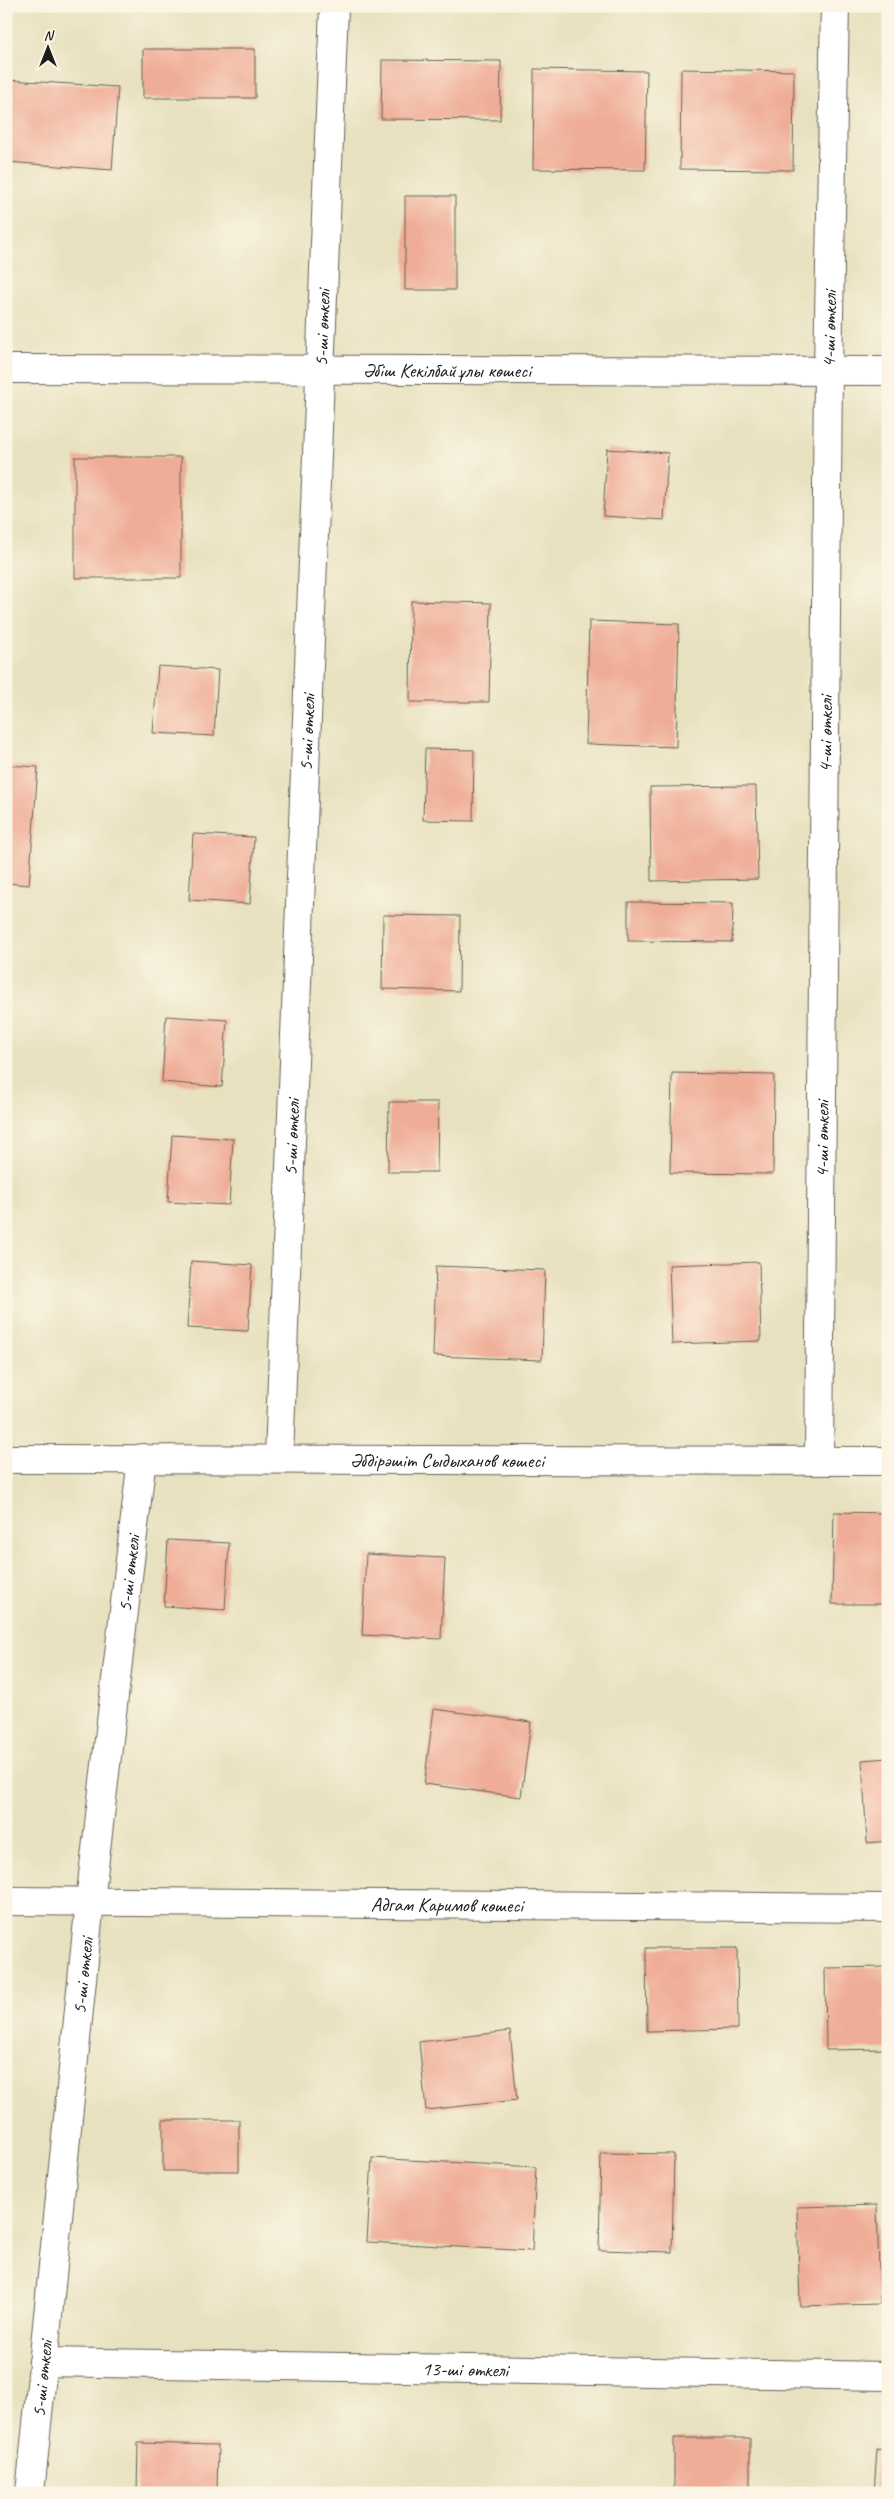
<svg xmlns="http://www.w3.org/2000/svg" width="894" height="2499" font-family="Caveat,sans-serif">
<rect width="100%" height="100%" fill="#fcf5e5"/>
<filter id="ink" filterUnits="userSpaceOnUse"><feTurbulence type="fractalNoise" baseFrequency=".02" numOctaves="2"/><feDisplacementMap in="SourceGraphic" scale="10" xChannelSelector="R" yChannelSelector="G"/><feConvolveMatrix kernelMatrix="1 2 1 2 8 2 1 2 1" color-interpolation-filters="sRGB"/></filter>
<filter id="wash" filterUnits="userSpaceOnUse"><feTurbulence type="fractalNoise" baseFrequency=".0096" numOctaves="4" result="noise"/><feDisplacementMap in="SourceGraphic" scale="20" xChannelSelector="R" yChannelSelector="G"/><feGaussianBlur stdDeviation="1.12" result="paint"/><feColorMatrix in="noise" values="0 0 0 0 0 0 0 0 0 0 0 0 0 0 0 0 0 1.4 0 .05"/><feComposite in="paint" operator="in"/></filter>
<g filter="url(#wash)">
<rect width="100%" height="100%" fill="#e8e1bf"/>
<g id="blocks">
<path fill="#efad97" d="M143,49h112v49h-112z
M382,60l119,1 -1,59 -119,-1z
M534,69l113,2 -2,99 -112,-1z
M681,69l113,2 -1,99 -113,-1z
M9,80l109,7 -6,83 -106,-8z
M405,196h50v94h-50z
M886,223h2v19h-2z
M607,449l61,4 -4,67 -61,-4z
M75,457h106v121h-106z
M411,601l80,2 -2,99h-79z
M589,621l90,3 -3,123 -90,-3z
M158,666l60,4 -4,66 -61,-3z
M425,749l49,1 -1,71 -50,-1z
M6,765l32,2 -9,118 -23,-2z
M756,786l2,93 -107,2 -1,-94z
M193,834l61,3 -4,67 -61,-4z
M628,902l105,1 -1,39 -104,-1z
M383,915l77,1 -1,75 -77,-2z
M166,1016l61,4 -5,67 -60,-5z
M672,1073l102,2 -1,99 -103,-1z
M389,1102h49l-1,70h-49z
M172,1135l61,4 -4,66 -61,-3z
M191,1261l61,4 -4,66 -61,-3z
M759,1262l2,79 -89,3 -3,-79z
M436,1266l109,4 -3,90 -109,-4z
M834,1512l54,1v91h-56z
M168,1540l61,3 -4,67 -61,-4z
M366,1554l79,4 -4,81 -79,-4z
M434,1709l97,13 -10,75 -97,-13z
M888,1758v83l-21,2 -5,-83z
M646,1948h91l1,81 -91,2z
M888,1967v82l-62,1 -1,-82z
M510,2031l7,69 -91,10 -7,-68z
M163,2120h76v51h-76z
M601,2153l73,1 -2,98 -73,-2z
M372,2158l164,9 -4,84 -165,-9z
M877,2205l3,99 -80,2 -3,-99z
M674,2438h76v55h-76z
M138,2443l80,2 -1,48h-80z
M877,2449l11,1v43h-14z"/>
</g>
</g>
<g filter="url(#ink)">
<use href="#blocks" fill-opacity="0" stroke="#636155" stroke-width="1"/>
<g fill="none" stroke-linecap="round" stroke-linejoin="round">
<g stroke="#636155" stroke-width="30">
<g id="minor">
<path id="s1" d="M6,369l882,2"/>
<path id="s2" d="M279,1458l55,-1452"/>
<path id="s3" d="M6,1459l882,2"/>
<path id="s4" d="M819,1460l9,-1091 7,-363"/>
<path id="s5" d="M6,1901l882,7"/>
<path id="s6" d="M43,2362l845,14"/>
<path id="s7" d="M30,2493l60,-592 52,-443"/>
</g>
</g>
<use href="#minor" stroke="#fff" stroke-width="28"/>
</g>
</g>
<g text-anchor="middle" stroke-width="4" stroke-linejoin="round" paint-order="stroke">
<g font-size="20" fill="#1c1c1c" stroke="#fcf5e5">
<text dy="7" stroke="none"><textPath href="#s2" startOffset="1131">5-ші өткелі</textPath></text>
<text dy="7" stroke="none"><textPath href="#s4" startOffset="1131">4-ші өткелі</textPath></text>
<text dy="7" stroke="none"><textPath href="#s1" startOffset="441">Әбіш Кекілбайұлы көшесі</textPath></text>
<text dy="7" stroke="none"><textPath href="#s2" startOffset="726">5-ші өткелі</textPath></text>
<text dy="7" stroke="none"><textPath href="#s4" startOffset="726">4-ші өткелі</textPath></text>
<text dy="7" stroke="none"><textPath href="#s2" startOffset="321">5-ші өткелі</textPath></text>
<text dy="7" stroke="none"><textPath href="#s4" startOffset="321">4-ші өткелі</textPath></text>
<text dy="7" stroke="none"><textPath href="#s3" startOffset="441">Әбдірәшіт Сыдыханов көшесі</textPath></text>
<text dy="7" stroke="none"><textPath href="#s7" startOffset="925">5-ші өткелі</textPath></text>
<text dy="7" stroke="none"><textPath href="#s5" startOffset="441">Адгам Каримов көшесі</textPath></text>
<text dy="7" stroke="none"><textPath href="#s7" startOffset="520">5-ші өткелі</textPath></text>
<text dy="7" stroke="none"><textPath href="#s6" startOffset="422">13-ші өткелі</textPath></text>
<text dy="7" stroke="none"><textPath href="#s7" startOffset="115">5-ші өткелі</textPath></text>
</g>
</g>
<rect width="894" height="2499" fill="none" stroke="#fcf5e5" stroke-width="25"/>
<g transform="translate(48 48)" stroke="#fcf5e5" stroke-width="4" paint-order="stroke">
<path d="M0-4L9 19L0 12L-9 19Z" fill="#1c1c1c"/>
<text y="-8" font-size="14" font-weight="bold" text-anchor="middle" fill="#1c1c1c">N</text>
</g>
</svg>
